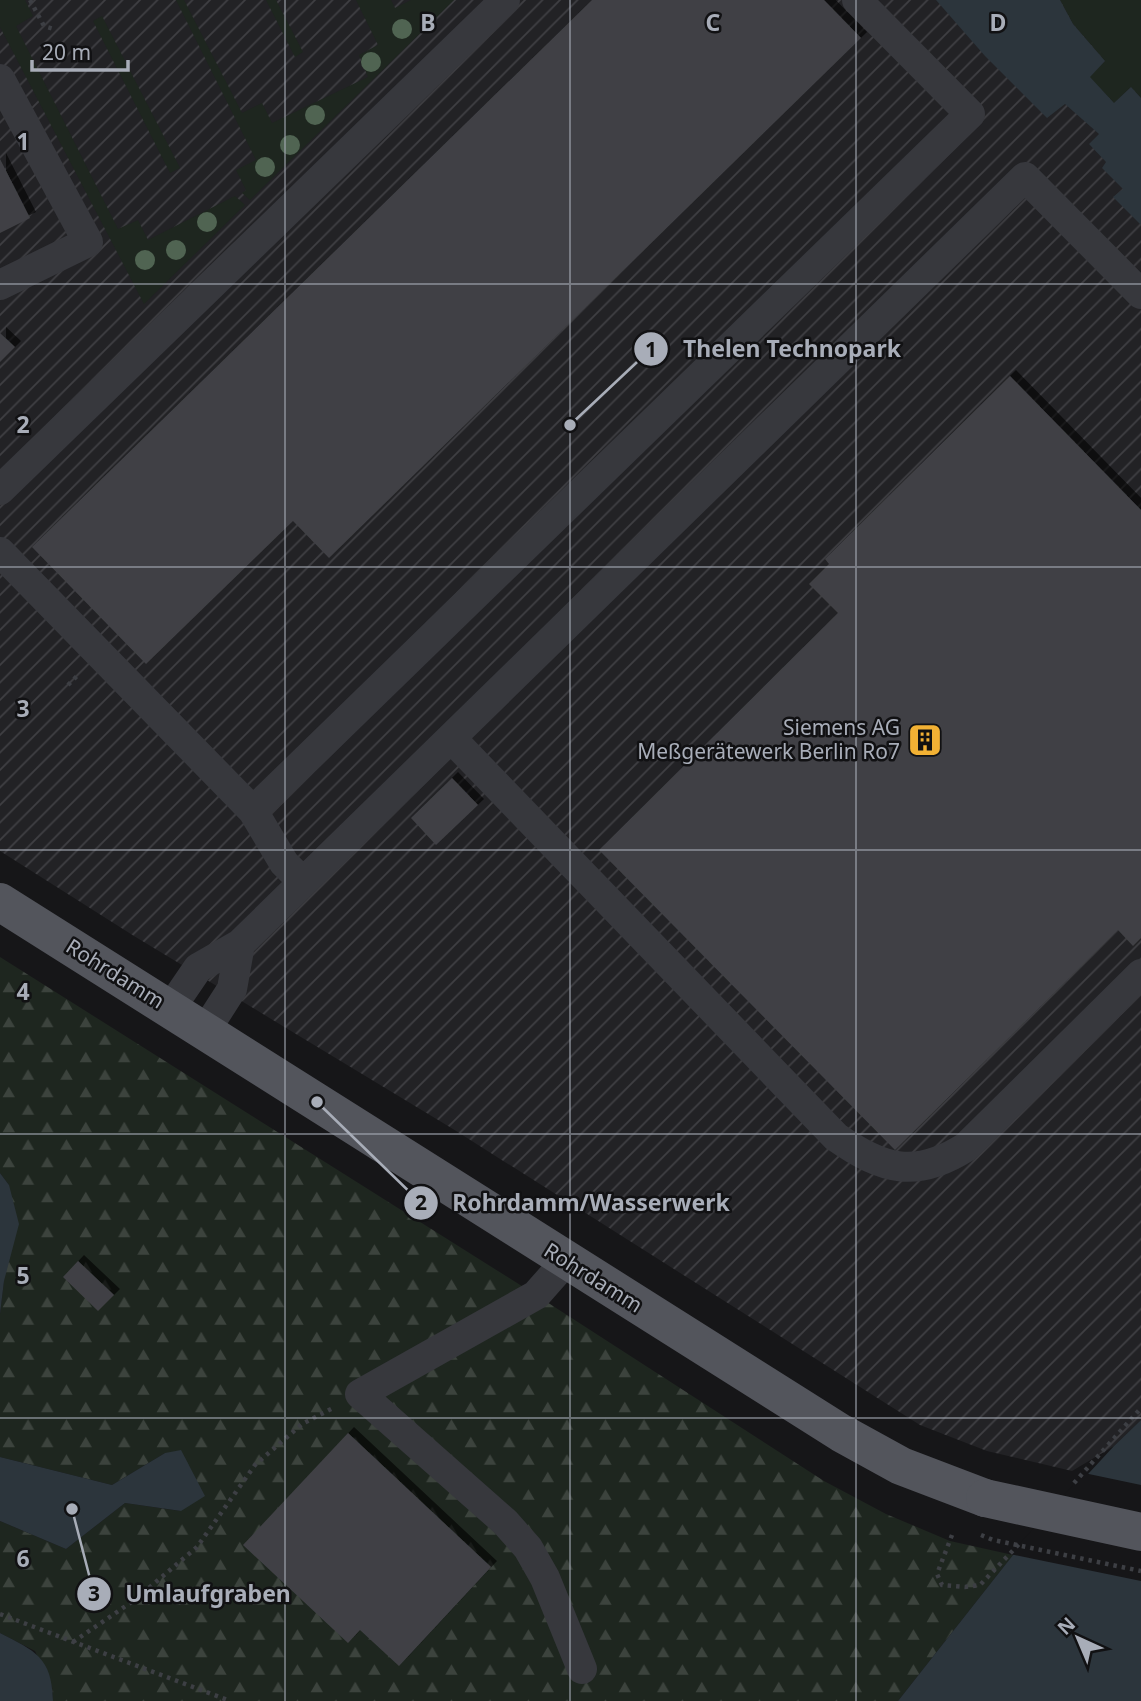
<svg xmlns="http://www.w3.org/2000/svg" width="1141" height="1701" font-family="'Noto Sans',sans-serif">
<defs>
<pattern id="industrial-furrows" width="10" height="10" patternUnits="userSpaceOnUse" patternTransform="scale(1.75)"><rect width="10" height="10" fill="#222225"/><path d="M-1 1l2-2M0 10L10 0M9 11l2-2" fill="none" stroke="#3f3f43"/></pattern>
<pattern id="forest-firs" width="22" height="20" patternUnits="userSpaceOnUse" patternTransform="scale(1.75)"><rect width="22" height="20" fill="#1e261f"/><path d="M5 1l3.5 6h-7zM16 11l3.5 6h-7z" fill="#3c433d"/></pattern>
<filter id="shadow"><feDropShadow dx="6" dy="-6" stdDeviation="0" flood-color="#0009"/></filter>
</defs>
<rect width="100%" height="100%" fill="#161618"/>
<path fill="url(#industrial-furrows)" d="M0,0h1141v1420l-27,26 -42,25 -85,-20 -67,-26 -467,-296 -319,-193 -134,-85z"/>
<path fill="#1e261f" d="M0,0h25l8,16 -17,10 102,203 20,-9 10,20 87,-44 10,9 -101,99 -144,-277z
M176,0h8l58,113 20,-10 10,20 96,-46 -9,-22 19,-10 -22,-45h35l4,8 16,-8h43l-204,200 -8,-7 4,-3 -10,-20 20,-10z
M266,0h10l27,52 -8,5z
M1060,0h81v98l-10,-11 -17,16 -25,-26 16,-16 -32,-37z
M102,16l78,152 -10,5 -77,-152z"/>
<path fill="url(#forest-firs)" d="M0,957l536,338 288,186 62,33 64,27 63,14 -115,146h-845l-1,-14 -17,-36 -35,-18v-112l66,28 59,-46 55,8 -15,-58 -53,32 -112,-28v-143l4,-33 5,-96 -9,-12z"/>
<path fill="#2c353c" d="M936,0h124l13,24 32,37 -15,16 24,26 17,-16 10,11v127l-28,-28 10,-8 -21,-21 4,-6 -17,-18 10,-10 -34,-30 -18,14 -62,-62z
M0,1173l9,12 10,39 -15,57 -4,33z
M1141,1420v281h-243l115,-146 101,-109z
M181,1450l24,46 -24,15 -56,-8 -59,46 -66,-28v-64l112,28 53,-32z
M0,1633c35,18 52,24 53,68h-53z"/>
<path fill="#161618" d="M1084,1473l57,12v96l-131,-27z"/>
<path fill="#404145" filter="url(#shadow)" d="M592,0h232l37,38 -532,520 -36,-37 -147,143 -114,-117z
M0,159l30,59 -30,15z
M0,333l15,14 -15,15z
M1010,376l131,134v428l-8,8 -15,-16 -223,220 -296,-300 239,-237 -29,-29 20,-20 -4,-5z
M452,778l26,27 -42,40 -25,-27z
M78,1261l36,34 -16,16 -35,-34z
M348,1433l143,134 -92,99 -39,-36 -12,13 -105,-98z"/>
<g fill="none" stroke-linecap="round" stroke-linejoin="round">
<path stroke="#3d3f44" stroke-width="4.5" stroke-dasharray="3.5 5" stroke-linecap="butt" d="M30,0l14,26 10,3
M68,685l10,-10
M1074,1483l67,-75
M952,1535l-15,39 5,11 23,2 15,-2 41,-43
M0,1614l230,87
M73,1642l63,-43 61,-52 58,-82 47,-41 33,-17"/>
<path stroke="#37383d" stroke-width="30" d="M0,79l88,163 -88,43
M0,490l505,-490
M0,552l253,259 31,52 19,19
M451,738l385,399c47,33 80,42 130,10l175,-173
M253,811l717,-697 -113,-114
M170,1009l28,-41 42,-24 785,-767 116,117
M205,1031l27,-42 8,-45
M566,1261l-30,34 -176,99 145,128 23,26 17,30 37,91"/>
<path stroke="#53555c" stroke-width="38" d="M0,902l841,531 60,33 84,32"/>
<path stroke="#3d3f44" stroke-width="4.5" stroke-dasharray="3.5 5" stroke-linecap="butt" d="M981,1535l12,5 148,31"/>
<path stroke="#53555c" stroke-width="38" d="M985,1498l156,34"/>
</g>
<g fill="#506452">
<circle cx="402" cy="29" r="10"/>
<circle cx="371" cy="62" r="10"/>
<circle cx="315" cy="115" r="10"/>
<circle cx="290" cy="145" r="10"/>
<circle cx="265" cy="167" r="10"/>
<circle cx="207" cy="222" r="10"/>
<circle cx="176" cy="250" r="10"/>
<circle cx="145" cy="260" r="10"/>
</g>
<path fill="none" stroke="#a8adb8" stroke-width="2" stroke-opacity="0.55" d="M285,0v1701M570,0v1701M856,0v1701M0,284h1141M0,567h1141M0,850h1141M0,1134h1141M0,1418h1141"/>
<defs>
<g id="building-square" transform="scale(1.75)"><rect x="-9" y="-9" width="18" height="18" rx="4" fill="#f2b134" stroke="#111113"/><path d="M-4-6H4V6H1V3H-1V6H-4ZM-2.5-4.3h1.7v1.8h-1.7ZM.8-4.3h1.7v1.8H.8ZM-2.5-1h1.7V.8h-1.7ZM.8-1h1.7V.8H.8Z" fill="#111"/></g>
</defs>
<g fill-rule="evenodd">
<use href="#building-square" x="925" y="740"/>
</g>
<g text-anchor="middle" stroke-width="5" stroke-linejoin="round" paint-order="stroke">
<g font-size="21" fill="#a8adb8" stroke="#111113" text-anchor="end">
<text x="900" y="735">Siemens AG<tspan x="900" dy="24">Meßgerätewerk Berlin Ro7</tspan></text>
</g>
<g font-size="21" fill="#a8adb8" stroke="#111113">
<text transform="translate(115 974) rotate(32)" y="7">Rohrdamm</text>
<text transform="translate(593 1278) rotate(32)" y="7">Rohrdamm</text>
</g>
</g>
<g font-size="23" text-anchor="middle" font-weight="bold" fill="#a8adb8" stroke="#111113" stroke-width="5" stroke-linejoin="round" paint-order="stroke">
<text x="428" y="31">B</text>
<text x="713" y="31">C</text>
<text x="998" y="31">D</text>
<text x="23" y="150">1</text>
<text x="23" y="433">2</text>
<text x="23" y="717">3</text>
<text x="23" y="1000">4</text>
<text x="23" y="1284">5</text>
<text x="23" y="1567">6</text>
</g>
<path fill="none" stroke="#a8adb8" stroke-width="2.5" d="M570 425L651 349M317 1102L421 1203M72 1509L94 1594"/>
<g fill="#a8adb8" stroke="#111113" stroke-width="2.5">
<circle cx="570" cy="425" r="7"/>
<circle cx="317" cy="1102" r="7"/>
<circle cx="72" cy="1509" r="7"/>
<circle cx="651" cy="349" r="18"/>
<circle cx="421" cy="1203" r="18"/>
<circle cx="94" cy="1594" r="18"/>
</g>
<g font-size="21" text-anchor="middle" font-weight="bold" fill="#111">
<text x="651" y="357">1</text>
<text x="421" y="1210">2</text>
<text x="94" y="1601">3</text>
</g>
<g font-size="23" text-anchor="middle" font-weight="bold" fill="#a8adb8" stroke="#111113" stroke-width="5" stroke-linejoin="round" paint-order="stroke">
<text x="792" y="357">Thelen Technopark</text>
<text x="591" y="1211">Rohrdamm/Wasserwerk</text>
<text x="208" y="1602">Umlaufgraben</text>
</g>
<g transform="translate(1078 1638) rotate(316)" stroke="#111113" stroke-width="5" paint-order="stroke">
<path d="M0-5L12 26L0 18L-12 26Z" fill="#a8adb8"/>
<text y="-10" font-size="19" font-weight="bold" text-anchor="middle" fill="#a8adb8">N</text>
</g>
<path d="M32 60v10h96v-10" fill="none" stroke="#a8adb8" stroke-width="3.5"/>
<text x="42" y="60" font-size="21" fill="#a8adb8" stroke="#111113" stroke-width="5" paint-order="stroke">20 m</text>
</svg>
